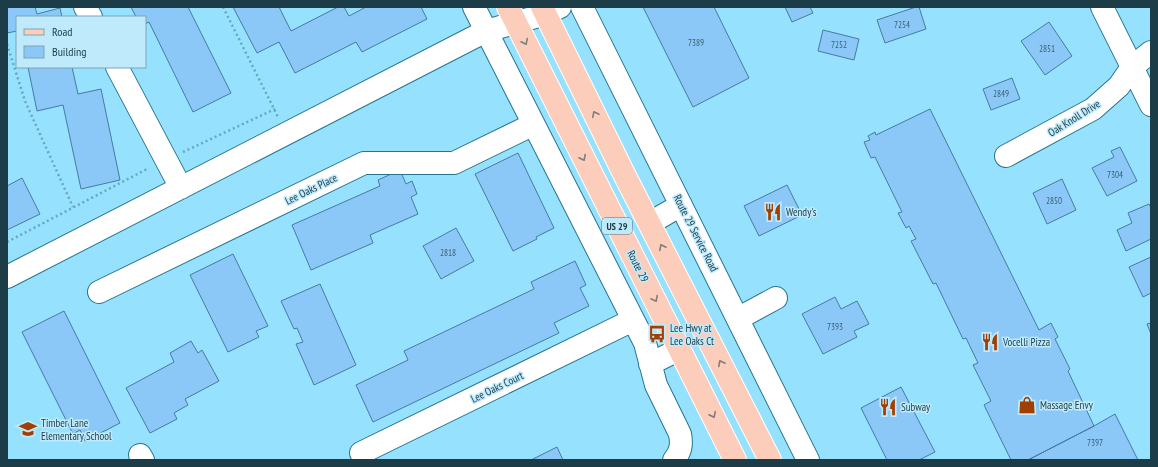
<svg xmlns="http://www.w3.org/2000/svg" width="1158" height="467" font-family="'PT Sans Narrow',sans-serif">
<rect width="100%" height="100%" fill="#96e2fe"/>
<path fill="#8cc8f7" stroke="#467aa2" d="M7,7h28l2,7 23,-6 2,9h-45v14l-10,2z
M131,7h57l43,86 -38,19 -44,-90 -4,2v-7h-9z
M233,7h46l12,24 47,-24h6l5,9 17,-9h55l6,12 -65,33 -6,-10 -61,31 -16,-31 -22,11z
M643,7h71l35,71 -56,29z
M785,7h25l3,6 -21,9z
M916,7h3l7,22 -41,14 -8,-23z
M1049,22l23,34 -27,19 -24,-34z
M823,30l36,9 -5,21 -36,-9z
M28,67h44l6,27 23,-5 19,91 -39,9 -18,-84 -26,6z
M1012,78l8,21 -29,11 -8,-21z
M930,109l109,221 12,-7 7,14 -3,2 15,30 -2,2 26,55 -66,34h-17l-27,-55 7,-4 -18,-36 5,-2 -12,-25 -3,1 -27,-56 -3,1 -22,-43 5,-2 -7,-13 -3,2 -8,-15 4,-1 -27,-55 -4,1 -7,-16 6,-2 -2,-4 7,-4 1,3z
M1120,147l17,34 -30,15 -15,-28 22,-11 -3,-6z
M518,153l36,75 -18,9 1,2 -24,12 -38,-77z
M400,170l6,14 6,-3 5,13 -6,3 7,17 -48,21 3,8 -62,27 -19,-45 88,-39 -2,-6z
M22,178l18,36 -33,16v-44z
M1062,179l14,31 -29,14 -14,-31z
M787,185l15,30 -43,21 -15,-30z
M1149,204l2,4v31l-25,12 -9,-21 15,-7 -4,-10z
M456,228l18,33 -33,18 -18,-33z
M233,254l35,72 -12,5 3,6 -31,15 -38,-77z
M1151,257v36l-8,4 -14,-30z
M575,261l11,24 -6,3 9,18 -35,17 5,10 -186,89 -17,-37 52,-25 -4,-9 130,-62 -3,-7z
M320,284l36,81 -42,20 -18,-41 7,-2 -6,-14 -3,1 -13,-28z
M835,297l6,12 16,-8 12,23 -15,7 3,6 -34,17 -21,-40z
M64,311l56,112 -35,18 -5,-11 -7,4 -51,-102z
M1151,323v11l-4,-10z
M191,341l7,12 4,-3 17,31 -34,18 3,6 -14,8 3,6 -27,14 -24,-45 48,-26 -4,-9z
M901,387l34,65 -16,8h-32l-26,-52z
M1115,414l23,46h-110l66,-34z
M557,447l6,13h-32z"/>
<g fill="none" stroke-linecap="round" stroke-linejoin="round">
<g stroke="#26758e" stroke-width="24">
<path id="minor" d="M85,7l6,10
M474,7l171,336 11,42 24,49c2,11 1,17 -6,26
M582,7l226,453
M1102,7l49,98
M117,67l64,121
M1006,156l87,-47 26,-23 13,-19 19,-15
M650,223l31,-18
M7,277l479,-246 60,-17 14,-7
M99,292l265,-129h90l78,-38
M739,318l37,-20
M650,364l30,-15
M361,453l272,-133
M140,455l3,5"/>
</g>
<g stroke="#fff" stroke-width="24">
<path id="major" d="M508,7l227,453
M542,7l82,167 146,286"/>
</g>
<path stroke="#6aa5bb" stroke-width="2.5" stroke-dasharray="2 3" stroke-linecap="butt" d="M223,7l55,110
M7,44l18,57 48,106
M183,152l92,-43
M7,242l142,-74"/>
<use href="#minor" stroke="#fff" stroke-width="22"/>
<use href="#major" stroke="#fccdba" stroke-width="22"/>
</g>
<defs><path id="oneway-chevron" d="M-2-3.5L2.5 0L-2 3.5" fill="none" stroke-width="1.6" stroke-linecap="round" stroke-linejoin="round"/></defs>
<g stroke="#817d7b">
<use href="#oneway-chevron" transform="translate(525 42) rotate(63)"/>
<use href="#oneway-chevron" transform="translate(595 114) rotate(-116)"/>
<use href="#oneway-chevron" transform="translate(583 158) rotate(63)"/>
<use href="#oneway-chevron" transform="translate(662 247) rotate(-117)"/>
<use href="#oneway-chevron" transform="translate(655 299) rotate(63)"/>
<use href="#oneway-chevron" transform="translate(721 363) rotate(-117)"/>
<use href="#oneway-chevron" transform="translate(713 415) rotate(64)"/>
</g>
<defs>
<g id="restaurant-bare" transform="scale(1.38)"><path d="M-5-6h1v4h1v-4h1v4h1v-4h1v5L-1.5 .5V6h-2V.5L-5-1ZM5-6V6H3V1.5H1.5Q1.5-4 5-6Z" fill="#a13e02" stroke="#bfeafb" stroke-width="2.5" paint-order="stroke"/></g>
<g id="bus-bare" transform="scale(1.38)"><path d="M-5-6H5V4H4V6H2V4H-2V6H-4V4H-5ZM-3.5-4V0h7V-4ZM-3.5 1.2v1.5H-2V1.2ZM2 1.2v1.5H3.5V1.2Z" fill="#a13e02" stroke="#bfeafb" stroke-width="2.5" paint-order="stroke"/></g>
<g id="shop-bare" transform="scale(1.38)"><path d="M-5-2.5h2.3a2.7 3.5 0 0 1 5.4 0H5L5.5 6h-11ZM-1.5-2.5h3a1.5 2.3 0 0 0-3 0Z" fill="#a13e02" stroke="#bfeafb" stroke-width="2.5" paint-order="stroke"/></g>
<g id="school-bare" transform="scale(1.38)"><path d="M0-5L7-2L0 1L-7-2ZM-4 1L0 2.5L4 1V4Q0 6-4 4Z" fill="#a13e02" stroke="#bfeafb" stroke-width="2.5" paint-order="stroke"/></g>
</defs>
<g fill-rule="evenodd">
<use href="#restaurant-bare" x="773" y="212"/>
<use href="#bus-bare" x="657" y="334"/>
<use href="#restaurant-bare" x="990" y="342"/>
<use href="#shop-bare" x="1027" y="405"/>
<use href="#restaurant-bare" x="888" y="407"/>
<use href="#school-bare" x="28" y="429"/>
</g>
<g text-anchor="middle" stroke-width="3" stroke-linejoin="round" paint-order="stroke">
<g font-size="9" fill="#385f73">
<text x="902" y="28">7254</text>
<text x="696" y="46">7389</text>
<text x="839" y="48">7252</text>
<text x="1047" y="52">2851</text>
<text x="1001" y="97">2849</text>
<text x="1115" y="178">7304</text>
<text x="1054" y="204">2850</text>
<text x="448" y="256">2818</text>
<text x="835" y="330">7393</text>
<text x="1095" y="446">7397</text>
</g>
<rect fill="#bfeafb" stroke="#4d707d" stroke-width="1" x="602" y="218" width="30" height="16" rx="3"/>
<g font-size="10" font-weight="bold" fill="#1c3c47">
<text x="617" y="230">US 29</text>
</g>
<g font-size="11" fill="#1c3c47" stroke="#bfeafb">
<text transform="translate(1074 118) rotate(-32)" y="4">Oak Knoll Drive</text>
<text transform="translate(311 189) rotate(-26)" y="4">Lee Oaks Place</text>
<text transform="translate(696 233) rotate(63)" y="4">Route 29 Service Road</text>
<text transform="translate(638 266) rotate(63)" y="4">Route 29</text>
<text transform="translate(497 387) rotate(-26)" y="4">Lee Oaks Court</text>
</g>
<g font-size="11" fill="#1c3c47" stroke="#bfeafb" text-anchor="start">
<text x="786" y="216">Wendy's</text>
<text x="670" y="332">Lee Hwy at<tspan x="670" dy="13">Lee Oaks Ct</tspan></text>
<text x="1003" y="346">Vocelli Pizza</text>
<text x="1040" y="409">Massage Envy</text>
<text x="901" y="411">Subway</text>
<text x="41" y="427">Timber Lane<tspan x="41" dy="13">Elementary School</tspan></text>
</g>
</g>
<rect width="1158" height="467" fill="none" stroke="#1c3c47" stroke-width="16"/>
<rect x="16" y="16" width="130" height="52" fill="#bfeafb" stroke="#7ea4b3"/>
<rect x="24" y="29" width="20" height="6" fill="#fccdba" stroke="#7ea4b3"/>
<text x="52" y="36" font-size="12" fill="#1c3c47">Road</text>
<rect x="24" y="46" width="20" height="12" fill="#8cc8f7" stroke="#7ea4b3"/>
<text x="52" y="56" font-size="12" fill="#1c3c47">Building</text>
</svg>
